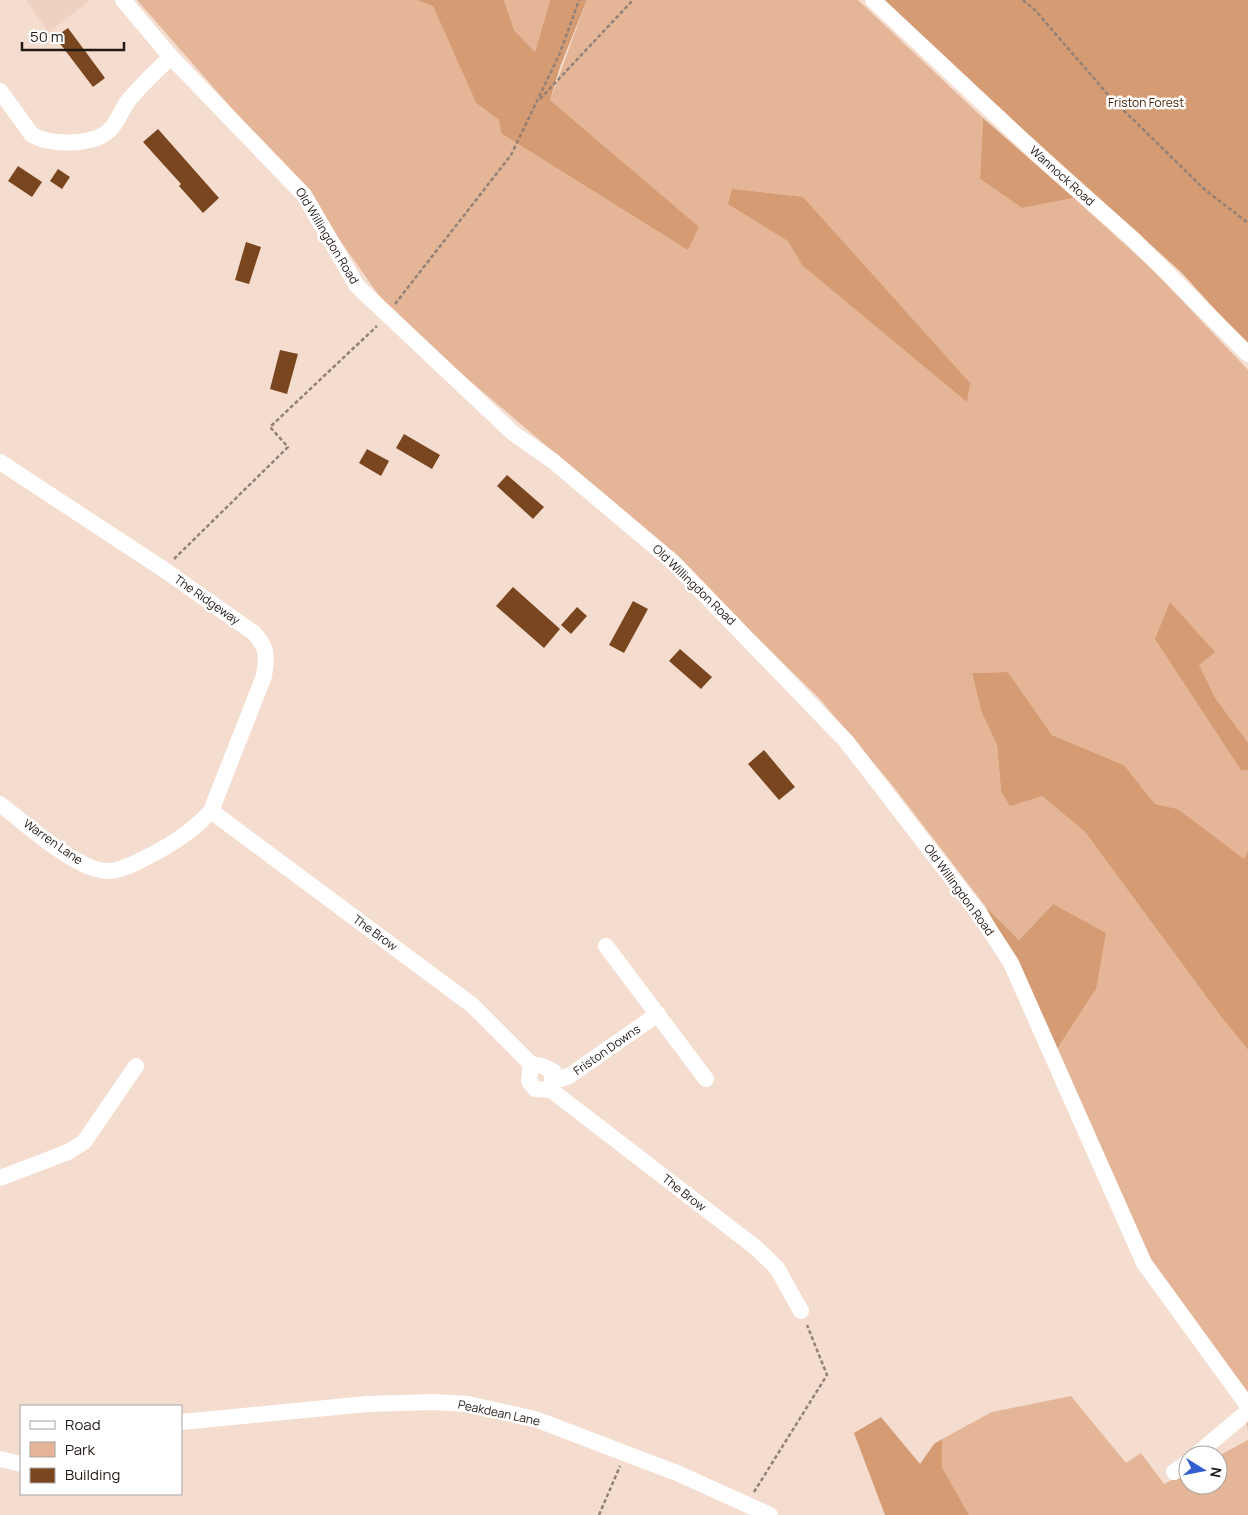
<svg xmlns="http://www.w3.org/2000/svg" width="1248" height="1515" font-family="Manrope,sans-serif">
<rect width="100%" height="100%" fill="#f4ddcf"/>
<path fill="#eed1bf" d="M26,0h64l-41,32z"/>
<path fill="#e4b697" d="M137,0h280l16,5 43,98 23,17 199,107 -148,-127 37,-100h271l125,118 -3,61 42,29 52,-10 81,74 93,98v480l-4,10 -66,-51 -23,-5 -31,-39 -72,-30 -44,-63 -36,1 9,38 16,34 4,46 41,5 43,36 137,186 26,32v381l-7,-41 -90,-129 -94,-212 39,-60 -43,-85 -34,36 -33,-33 -93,-121 -74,-88 -166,-162 -255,-216 -23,-30 -63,-90z
M504,0h46l-15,52 -21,-22z
M1071,1396l55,67 15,-10 23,31 24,-12v13h30v-29l30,-16v75h-279l-27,-48v-28l50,-27z"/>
<path fill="#d59b73" d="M417,0h87l10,30 21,22 15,-52h37l-27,67 -10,33 149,127 -11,23 -187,-117 -2,-13 -23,-17 -43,-97z
M880,0h368v346l-66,-73z
M983,118l91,80 -52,10 -42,-29z
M732,189l71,8 167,186 -3,19 -165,-137 -14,-24 -60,-37z
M1170,602l45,50 -16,13 16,33 33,45v27h-7l-86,-131z
M1008,672l44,63 72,30 31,39 23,5 66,50 4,-9v200l-26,-32 -137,-186 -43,-36 -32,10 -9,-15 -4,-46 -16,-34 -9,-38z
M1053,904l53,29 -10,56 -39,60 -25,-55 -46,-87 33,33z
M881,1417l39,47 14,-20 8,-5v28l27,48h-84l-31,-82z"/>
<path fill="#7a4620" d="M68,28l37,50 -12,9 -38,-50z
M158,129l61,69 -16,15 -24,-27 2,-2 -38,-42z
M18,166l24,16 -10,15 -24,-16z
M58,169l12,8 -8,12 -12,-8z
M246,242l15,5 -12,37 -14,-4z
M280,350l18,4 -11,40 -17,-5z
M404,434l36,21 -8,14 -36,-21z
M367,449l22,12 -8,15 -22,-13z
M507,475l37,32 -11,12 -36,-33z
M513,587l47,42 -16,19 -48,-42z
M633,601l15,8 -24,44 -15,-8z
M577,607l10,9 -16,18 -10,-9z
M680,649l32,28 -11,12 -32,-28z
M764,750l31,37 -16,13 -31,-36z"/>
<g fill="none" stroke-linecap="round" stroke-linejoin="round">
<path stroke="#918178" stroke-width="2.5" stroke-dasharray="4 2.5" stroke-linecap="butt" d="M1023,0l12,10 75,87 94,92 44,34
M540,99l93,-99
M395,304l116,-149 49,-102 19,-53
M174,559l114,-112 -18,-20 107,-101
M754,1492l73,-117 -20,-50
M599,1515l21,-49"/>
<path stroke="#fff" stroke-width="16" d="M123,0l48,57 133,138 53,91 156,147 40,28 120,101 173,179 132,171 33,51 133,300 104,143
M873,0l173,162 88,78 114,114
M0,91l32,44c18,10 53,10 71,0 13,-7 17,-23 25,-34 13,-16 28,-30 43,-44
M0,462l163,107 91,64c14,16 13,22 10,43l-53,135c-17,19 -35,31 -58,43 -12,6 -29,16 -43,17 -31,2 -85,-48 -110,-67
M211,811l261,194 59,59 11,2 11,5 -2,19 204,157 22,21 24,43
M606,946l100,133
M531,1064l-2,17 6,8 16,1
M553,1081l16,-5 89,-62
M0,1178l68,-26 16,-10 52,-76
M181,1422l186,-18 66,-2 35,2 67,15 142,54 93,42
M1196,1455l52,-44
M0,1459l21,5
M1174,1472l14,-10"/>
</g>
<g text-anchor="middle" stroke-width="5" stroke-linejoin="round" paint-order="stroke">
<g font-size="12" fill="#482203" stroke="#fff">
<text x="1146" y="107">Friston Forest</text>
</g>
<g font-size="12" fill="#211914" stroke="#fff">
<text transform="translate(1062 176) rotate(42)" y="4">Wannock Road</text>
<text transform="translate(327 236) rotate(59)" y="4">Old Willingdon Road</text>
<text transform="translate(694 585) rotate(44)" y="4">Old Willingdon Road</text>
<text transform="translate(207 600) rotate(35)" y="4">The Ridgeway</text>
<text transform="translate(53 842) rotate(35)" y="4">Warren Lane</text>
<text transform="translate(959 890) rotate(54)" y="4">Old Willingdon Road</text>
<text transform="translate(375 933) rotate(36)" y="4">The Brow</text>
<text transform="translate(607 1050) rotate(-35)" y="4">Friston Downs</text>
<text transform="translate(684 1193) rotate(38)" y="4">The Brow</text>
<text transform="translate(499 1413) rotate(12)" y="4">Peakdean Lane</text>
</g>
</g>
<rect x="20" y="1405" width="162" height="90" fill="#ffffff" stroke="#a6a3a1"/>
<rect x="30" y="1421" width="25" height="8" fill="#ffffff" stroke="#a6a3a1"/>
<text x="65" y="1430" font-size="15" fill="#211914">Road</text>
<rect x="30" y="1442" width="25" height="15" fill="#e4b697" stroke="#a6a3a1"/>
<text x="65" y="1455" font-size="15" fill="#211914">Park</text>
<rect x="30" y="1468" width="25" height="15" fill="#7a4620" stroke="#a6a3a1"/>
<text x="65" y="1480" font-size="15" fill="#211914">Building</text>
<g transform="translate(1203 1470) rotate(100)"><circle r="24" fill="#ffffff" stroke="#a6a3a1"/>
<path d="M0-4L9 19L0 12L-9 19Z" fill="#335ece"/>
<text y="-8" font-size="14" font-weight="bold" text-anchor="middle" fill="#211914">N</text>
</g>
<path d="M22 42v8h102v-8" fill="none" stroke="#211914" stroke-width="2.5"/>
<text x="30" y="42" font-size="15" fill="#211914" stroke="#ffffff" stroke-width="4" paint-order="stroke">50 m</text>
</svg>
